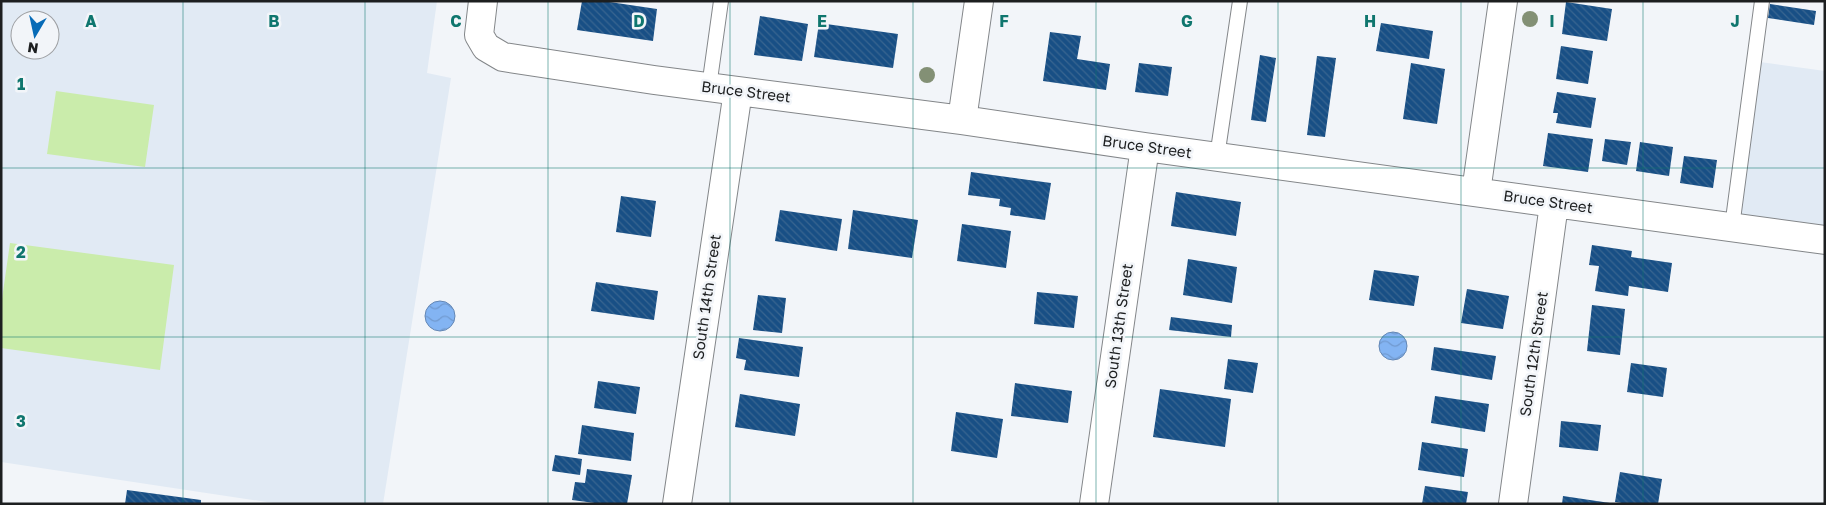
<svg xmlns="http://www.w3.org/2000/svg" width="1826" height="505" font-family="'Golos Text',sans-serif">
<defs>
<pattern id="water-waves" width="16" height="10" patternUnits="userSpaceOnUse" patternTransform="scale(1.25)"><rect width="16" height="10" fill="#83b4f3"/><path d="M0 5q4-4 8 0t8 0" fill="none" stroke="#719ad0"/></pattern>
<pattern id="building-back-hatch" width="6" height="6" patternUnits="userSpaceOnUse" patternTransform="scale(1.25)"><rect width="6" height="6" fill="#184f85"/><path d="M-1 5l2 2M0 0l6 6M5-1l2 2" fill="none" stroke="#396590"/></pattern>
</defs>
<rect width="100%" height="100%" fill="#f2f5f9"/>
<path fill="#e1eaf4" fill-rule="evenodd" d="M1,1h436l-10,72 24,5 -68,426h-103l-279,-42zM20,20h30v30h-30z
M1760,62l65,9v156l-86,-10z"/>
<path fill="#caecab" d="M56,91l98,14 -9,62 -98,-13z
M10,243l164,22 -14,105 -159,-22v-42z"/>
<path fill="url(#water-waves)" stroke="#6487b4" d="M425 316a15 15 0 1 1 30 0a15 15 0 1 1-30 0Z
M1379 346a14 14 0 1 1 28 0a14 14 0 1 1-28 0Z"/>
<path fill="url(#building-back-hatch)" d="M582,1h21l54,8 -4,32 -76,-11z
M1566,2l46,7 -5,32 -45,-7z
M1770,4l46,7 -2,14 -46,-7z
M760,16l48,8 -6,37 -48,-6z
M819,23l79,11 -5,34 -79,-11z
M1381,23l52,8 -4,28 -53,-8z
M1050,32l31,4 -4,23 33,5 -4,26 -63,-9z
M1561,46l32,5 -5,33 -32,-5z
M1260,55l16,3 -10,64 -15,-2z
M1317,56l19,2 -11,79 -18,-2z
M1139,63l33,4 -4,29 -33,-4z
M1411,63l34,6 -8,55 -34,-5z
M1557,92l39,6 -5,30 -35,-5 2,-10h-5z
M1548,133l45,6 -5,33 -45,-6z
M1605,139l26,3 -4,23 -25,-4z
M1640,142l33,5 -4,29 -33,-5z
M1684,156l33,4 -4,28 -33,-5z
M971,172l80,11 -6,37 -35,-5 1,-7 -12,-2 1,-7 -32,-4z
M1176,192l65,10 -5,34 -65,-10z
M621,196l35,5 -5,36 -35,-5z
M780,210l62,9 -5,32 -62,-10z
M853,210l65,10 -6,38 -64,-9z
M962,224l49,7 -5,37 -49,-7z
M1592,245l40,6 -1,6 41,6 -4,29 -39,-6 -1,10 -33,-5 4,-25 -10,-1z
M1188,259l49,8 -5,36 -49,-8z
M1374,270l45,6 -5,30 -45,-6z
M596,282l62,9 -4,29 -63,-9z
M1467,289l42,7 -6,33 -42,-6z
M1037,292l41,4 -4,32 -40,-4z
M758,295l28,3 -4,35 -29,-3z
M1592,305l33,4 -5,46 -33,-4z
M1171,317l61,8 -1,12 -62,-7z
M739,338l64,9 -4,30 -55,-7 2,-10 -10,-2z
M1434,347l62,9 -4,24 -61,-10z
M1228,359l30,4 -5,30 -29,-4z
M1631,363l36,5 -4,29 -36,-5z
M598,381l42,6 -4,27 -42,-6z
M1015,383l57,8 -4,32 -57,-7z
M1160,389l71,10 -6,48 -72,-10z
M740,394l60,10 -5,32 -60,-9z
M1435,396l54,8 -4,28 -54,-9z
M956,412l47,7 -6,39 -46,-7z
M1561,421l40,4 -3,26 -39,-4z
M582,425l52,8 -3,28 -53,-7z
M1422,442l46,7 -4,28 -46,-7z
M555,455l27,4 -2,16 -28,-4z
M587,469l45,6 -5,29h-25l-30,-4 3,-18 10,1z
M1620,472l42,7 -4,25h-30l-13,-2z
M1425,486l43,6 -2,12h-44z
M127,490l74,10v4h-76z
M1563,496l47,7v1h-48z"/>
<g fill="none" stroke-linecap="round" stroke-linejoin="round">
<g stroke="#838689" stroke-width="16">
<path id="service" d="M709,87l12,-86
M1217,157l23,-156
M1732,227l30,-226"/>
</g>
<g stroke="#838689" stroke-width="30">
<path id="minor" d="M483,1l-4,34 7,12 17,10 151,23 308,40 183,27 680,93
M962,120l17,-119
M1476,192l27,-191
M677,504l61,-413
M1094,504l51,-357
M1513,504l41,-300"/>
</g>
<use href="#service" stroke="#fff" stroke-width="14"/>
<use href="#minor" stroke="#fff" stroke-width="28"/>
</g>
<g fill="#839075">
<circle cx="1530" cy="19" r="8"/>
<circle cx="927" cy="75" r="8"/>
</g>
<path fill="none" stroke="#0f766e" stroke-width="1" stroke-opacity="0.55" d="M183,1v503M365,1v503M548,1v503M730,1v503M913,1v503M1096,1v503M1278,1v503M1461,1v503M1643,1v503M1,168h1824M1,337h1824"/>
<g text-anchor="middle" stroke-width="5" stroke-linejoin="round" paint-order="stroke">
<g font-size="15" fill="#1d1f20" stroke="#f2f5f9">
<text transform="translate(746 92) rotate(7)" y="5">Bruce Street</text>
<text transform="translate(1147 147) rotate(8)" y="5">Bruce Street</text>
<text transform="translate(1548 202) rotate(8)" y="5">Bruce Street</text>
<text transform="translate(707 297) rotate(-82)" y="5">South 14th Street</text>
<text transform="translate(1119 326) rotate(-82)" y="5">South 13th Street</text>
<text transform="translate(1534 354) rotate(-82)" y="5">South 12th Street</text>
</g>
</g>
<g font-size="16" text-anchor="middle" font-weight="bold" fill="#0f766e" stroke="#f2f5f9" stroke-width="5" stroke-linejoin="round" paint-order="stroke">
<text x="91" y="27">A</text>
<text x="274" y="27">B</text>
<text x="456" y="27">C</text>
<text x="639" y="27">D</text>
<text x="822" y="27">E</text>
<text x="1004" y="27">F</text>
<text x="1187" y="27">G</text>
<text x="1370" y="27">H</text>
<text x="1552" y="27">I</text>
<text x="1735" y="27">J</text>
<text x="21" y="90">1</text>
<text x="21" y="258">2</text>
<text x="21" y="427">3</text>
</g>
<rect width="1826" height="505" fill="none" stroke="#1d1f20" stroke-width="5"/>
<g transform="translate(35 35) rotate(189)"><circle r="24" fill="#f2f5f9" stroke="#9d9fa2"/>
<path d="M0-4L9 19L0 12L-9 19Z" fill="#076bb7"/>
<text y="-8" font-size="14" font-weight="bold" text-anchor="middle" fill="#1d1f20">N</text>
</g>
</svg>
